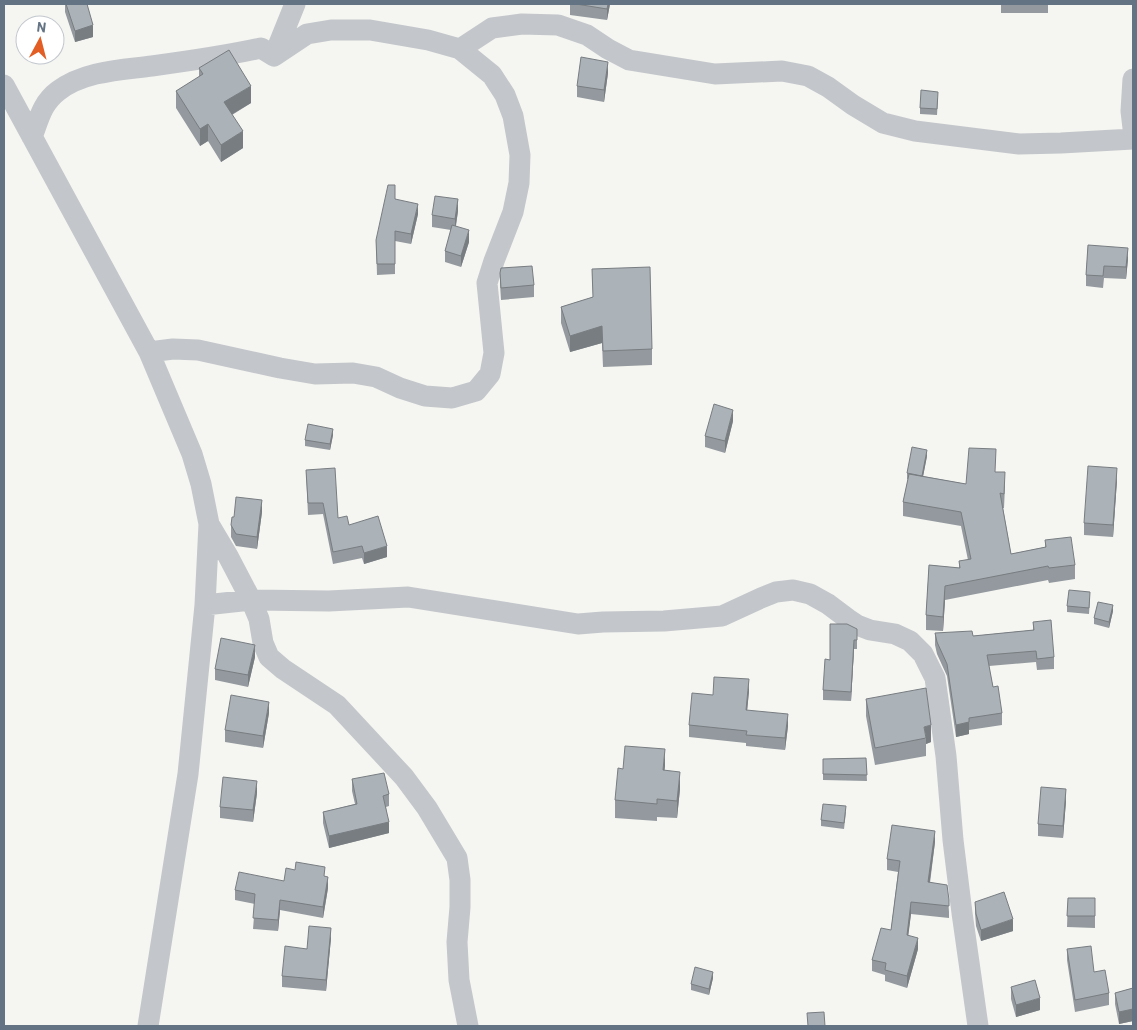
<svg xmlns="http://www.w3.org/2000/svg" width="1137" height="1030" font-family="Barlow,sans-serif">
<rect width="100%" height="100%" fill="#f5f6f2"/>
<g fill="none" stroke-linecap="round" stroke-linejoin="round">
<path stroke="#c3c6ca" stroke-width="21" d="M460,49l32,-21 30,-4 36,1 29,10 21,14 21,11 86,14 67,-3 26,5 20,11 25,18 30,18 32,8 104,13 42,-1 72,-4
M274,56l21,-52
M1133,79l-2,32 2,17
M4,85l145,267 43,102 9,30 8,40 -4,81 -17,169 -40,252
M32,137c7,-18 10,-34 26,-46 26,-20 63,-21 94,-25 37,-5 73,-10 109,-18l13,8 33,-22 24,-4h39l58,10 32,9 32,26 13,20 8,21 7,39 -1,28 -6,29 -19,49 -7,22 7,70 -4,21 -14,17 -24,7 -27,-2 -25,-8 -24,-11 -23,-4 -38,1 -35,-6 -82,-18 -25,-1 -24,3
M209,524l19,32 23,44 8,19 4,24 6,14 14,12 54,36 67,72 23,31 30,50 3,22v27l-3,35 2,38 9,46
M205,605l46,-5 78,1 79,-4 170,27 25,-2 61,-1 58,-5 39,-18 15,-6 17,-2 17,4 18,10 20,15 9,6 13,5 25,4 15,7 13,13 12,24 11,78 7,84 9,73 16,113"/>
</g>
<path fill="#93999e" d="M65,4h22l6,33 -18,5 -10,-30z
M570,4h40l-3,16 -37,-5z
M1001,4h47v9h-47z
M1070,4h30v1z
M199,68l52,35 -19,12 11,33 -22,14 -13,-21 -8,5 -24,-38v-17l23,-14z
M608,73l-4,29 -27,-5v-11z
M938,98l-1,17 -17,-1v-6z
M395,199l23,15 -7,30 -16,-3v33l-18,1 -1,-35z
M458,211l-2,15 13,16 -8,25 -16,-5v-11l6,-21 -19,-3v-12z
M1088,245l40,14 -2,20 -22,-1 -1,10 -17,-2v-11z
M592,269l60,80v16l-49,2 -1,-24 -32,9 -9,-29v-16l32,-10z
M500,273l34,12v12l-33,3 -1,-16z
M733,421l-8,32 -20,-6v-11z
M333,435l-3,15 -25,-4v-6z
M927,456l-4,20 43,8 29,-12 10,14 -1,22h-1l8,46 34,-7v-7l30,25v14l-26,4 -1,-3 -103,20 -2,31 -17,-1v-15l3,-50 30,3v-7l9,-1 -7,-34 -58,-10v-14l5,-23h-1v-6z
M306,470l32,48 11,7 38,32 -23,7 -2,-6 -29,6 -10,-50 -15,1z
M1117,480l-4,57 -29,-2v-12z
M262,512l-5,37 -21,-3 -5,-9v-12z
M1090,598l-1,16 -22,-2v-6z
M1113,611l-4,17 -15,-4v-6z
M1033,622l21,35v12l-17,1 -1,-8 -47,4 4,21 9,26v12l-33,5v4l-13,3 -9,-61 -10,-22 -2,-9v-12l38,3 60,-6z
M857,629v20h-3l-3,52 -28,-1v-10l7,-30z
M255,657l-7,30 -33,-7v-11z
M749,691l-2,20 41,15 -3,24 -39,-4v-3l-57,-6v-12l24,-30z
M866,699l65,43 -5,2v12l-51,9 -9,-49z
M269,713l-6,35 -38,-6v-12z
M866,758l1,23 -44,-1v-21z
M665,766l-1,4 16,19 -3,29 -20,-1v4l-42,-3v-18l8,-31z
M352,779l37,15v12l-3,1 3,26 -60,15 -6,-25v-11l32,-8 -3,-13z
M257,793l-4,29 -33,-4v-11z
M1066,801l-3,37 -25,-2v-12z
M846,812l-2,17 -23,-3v-6z
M935,842l-5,41 17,2 2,27v6l-38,-4 -3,21 10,14 -11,39 -22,-7v-6l-13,-4v-11l19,-30 7,-58 -11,-2v-11z
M325,876l3,12 -5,30 -43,-8 -2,21 -25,-2 2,-25 -20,-4v-10l49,-9z
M1068,898h27v30l-28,-1z
M975,902l38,29 -32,10 -5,-15 -1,-13z
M331,938l-5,53 -44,-4v-11l25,-27z
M1067,949l27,23 15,21v12l-34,7 -8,-52z
M713,978l-4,17 -18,-5v-6z
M1011,987l29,23 -24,7 -5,-18z
M1133,988v33l-14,3 -4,-20v-11z"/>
<path fill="#787d81" d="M608,4h2l-3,16v-11z
M93,25v12l-18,5v-11z
M608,62v11l-4,29v-12z
M251,86v17l-27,16v-17z
M208,124v17l-8,5v-17z
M243,131v17l-22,14v-17z
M458,199v12l-3,19v-11z
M418,204v10l-7,30v-10z
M469,230v12l-8,25v-11z
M1128,248v11l-2,20v-12z
M602,326v17l-32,9v-16z
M733,410v11l-8,32v-12z
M333,429v6l-3,15v-6z
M927,450v6l-5,26v-6z
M1117,468v12l-4,57v-12z
M262,500v12l-5,37v-12z
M387,546v11l-23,7v-11z
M945,586v14l-2,31v-14z
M1113,605v6l-4,17v-6z
M854,640v9l-3,52v-9z
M255,645v12l-7,30v-12z
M749,679v12l-3,31v-12z
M269,702v11l-6,35v-12z
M788,714v12l-3,24v-12z
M969,722v12l-13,3v-12z
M931,725v17l-5,2v-6l-2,-11z
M665,749v17l-2,21v-17z
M680,772v17l-3,29v-17z
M257,781v12l-4,29v-12z
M1066,789v12l-3,37v-12z
M389,822v11l-60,15v-12z
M935,831v11l-7,52v-12z
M328,877v11l-5,30v-11z
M280,900v10l-2,21v-11z
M911,902v12l-4,32v-11z
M1013,919v12l-32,10v-11z
M331,928v10l-5,53v-11z
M918,938v11l-11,39v-12z
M713,972v6l-4,17v-6z
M1040,998v12l-24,7v-12z
M1133,1009v12l-14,3v-12z"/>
<path fill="#abb2b8" stroke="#787d81" d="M66,4h21l6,21 -18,6z
M576,4h32l-1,5z
M229,50l22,36 -27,16 19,29 -22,14 -13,-21 -8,5 -24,-38 27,-17 -4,-6z
M581,57l27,5 -4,28 -27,-4z
M921,90l17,2 -1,17 -17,-1z
M388,185h7v14l23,5 -7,30 -16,-3v33h-18l-1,-24z
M435,196l23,3 -3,20 -23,-4z
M452,225l17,5 -8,26 -16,-5z
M1088,245l40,3 -2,19 -22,-1 -1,10 -17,-1z
M532,266l2,19 -33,3 -1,-15 1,-5z
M650,267l2,82 -49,2 -1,-25 -32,10 -9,-29 32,-10 -1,-28z
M714,404l19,6 -8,31 -20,-5z
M308,424l25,5 -3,15 -25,-4z
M912,447l15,3 -5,26 -15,-3z
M969,448l27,1 -1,23h10l-1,22 -4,-1 11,61 35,-7 -1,-7 26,-3 4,28 -26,3 -1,-2 -103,20 -2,31 -17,-2 3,-50 31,3 -1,-7 12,-2 -10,-47 -58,-10 6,-28 57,10z
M1088,466l29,2 -4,57 -29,-2z
M335,468l3,50 9,-2 2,9 29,-9 9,30 -23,7 -2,-7 -29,6 -10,-49h-15l-2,-33z
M236,497l26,3 -5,37 -21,-3 -5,-9 1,-8h2z
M1069,590l21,2 -1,16 -22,-2z
M1098,602l15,3 -4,17 -15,-4z
M1051,620l3,37 -17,2 -1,-8 -49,4 6,32 5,-1 4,27 -33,5v4l-13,3 -9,-61 -10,-22 -2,-9 37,-2 1,5 61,-6 -1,-8z
M830,624h17l10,5v11h-3l-3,52 -28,-2 2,-31 5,1z
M221,638l34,7 -7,30 -33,-6z
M714,677l35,2 -3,31 42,4 -3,24 -39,-3 1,-4 -58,-6 3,-32 21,2z
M926,688l5,37 -7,2 2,11 -51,10 -9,-49z
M231,695l38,7 -6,34 -38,-6z
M625,746l40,3 -2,21 17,2 -3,29 -20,-2v5l-42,-4 3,-32 5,1z
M866,758l1,17 -44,-1v-15z
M384,773l5,21 -6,2 6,26 -60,14 -6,-24 34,-8 -5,-25z
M223,777l34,4 -4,29 -33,-3z
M1041,787l25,2 -3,37 -25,-2z
M823,804l23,2 -2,17 -23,-3z
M892,825l43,6 -7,51 19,3 2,15v6l-38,-4 -4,33 11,3 -11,38 -22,-6 1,-7 -14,-3 9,-32 10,2 9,-69 -13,-2z
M296,862l29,5 -1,9 4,1 -5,30 -43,-7 -2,20 -25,-2 2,-24 -20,-4 4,-18 45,9 2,-13 9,2z
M1004,892l9,27 -32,11 -5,-16 -1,-12z
M1068,898h27v18h-28z
M309,926l22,2 -5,52 -44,-4 3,-30 22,3z
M1091,946l3,26 11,-2 4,23 -34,7 -8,-51z
M695,967l18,5 -4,17 -18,-5z
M1035,980l5,18 -24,7 -5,-18z
M1133,988v21l-14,3 -4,-19z
M824,1012l1,14h-17l-1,-13z"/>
<rect width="1137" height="1030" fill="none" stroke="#647383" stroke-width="10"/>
<g transform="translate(40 40) rotate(7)"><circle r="24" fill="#ffffff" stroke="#c1c7cd"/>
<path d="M0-4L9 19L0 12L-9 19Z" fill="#e35e24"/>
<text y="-8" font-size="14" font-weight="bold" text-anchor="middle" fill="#647383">N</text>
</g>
</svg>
